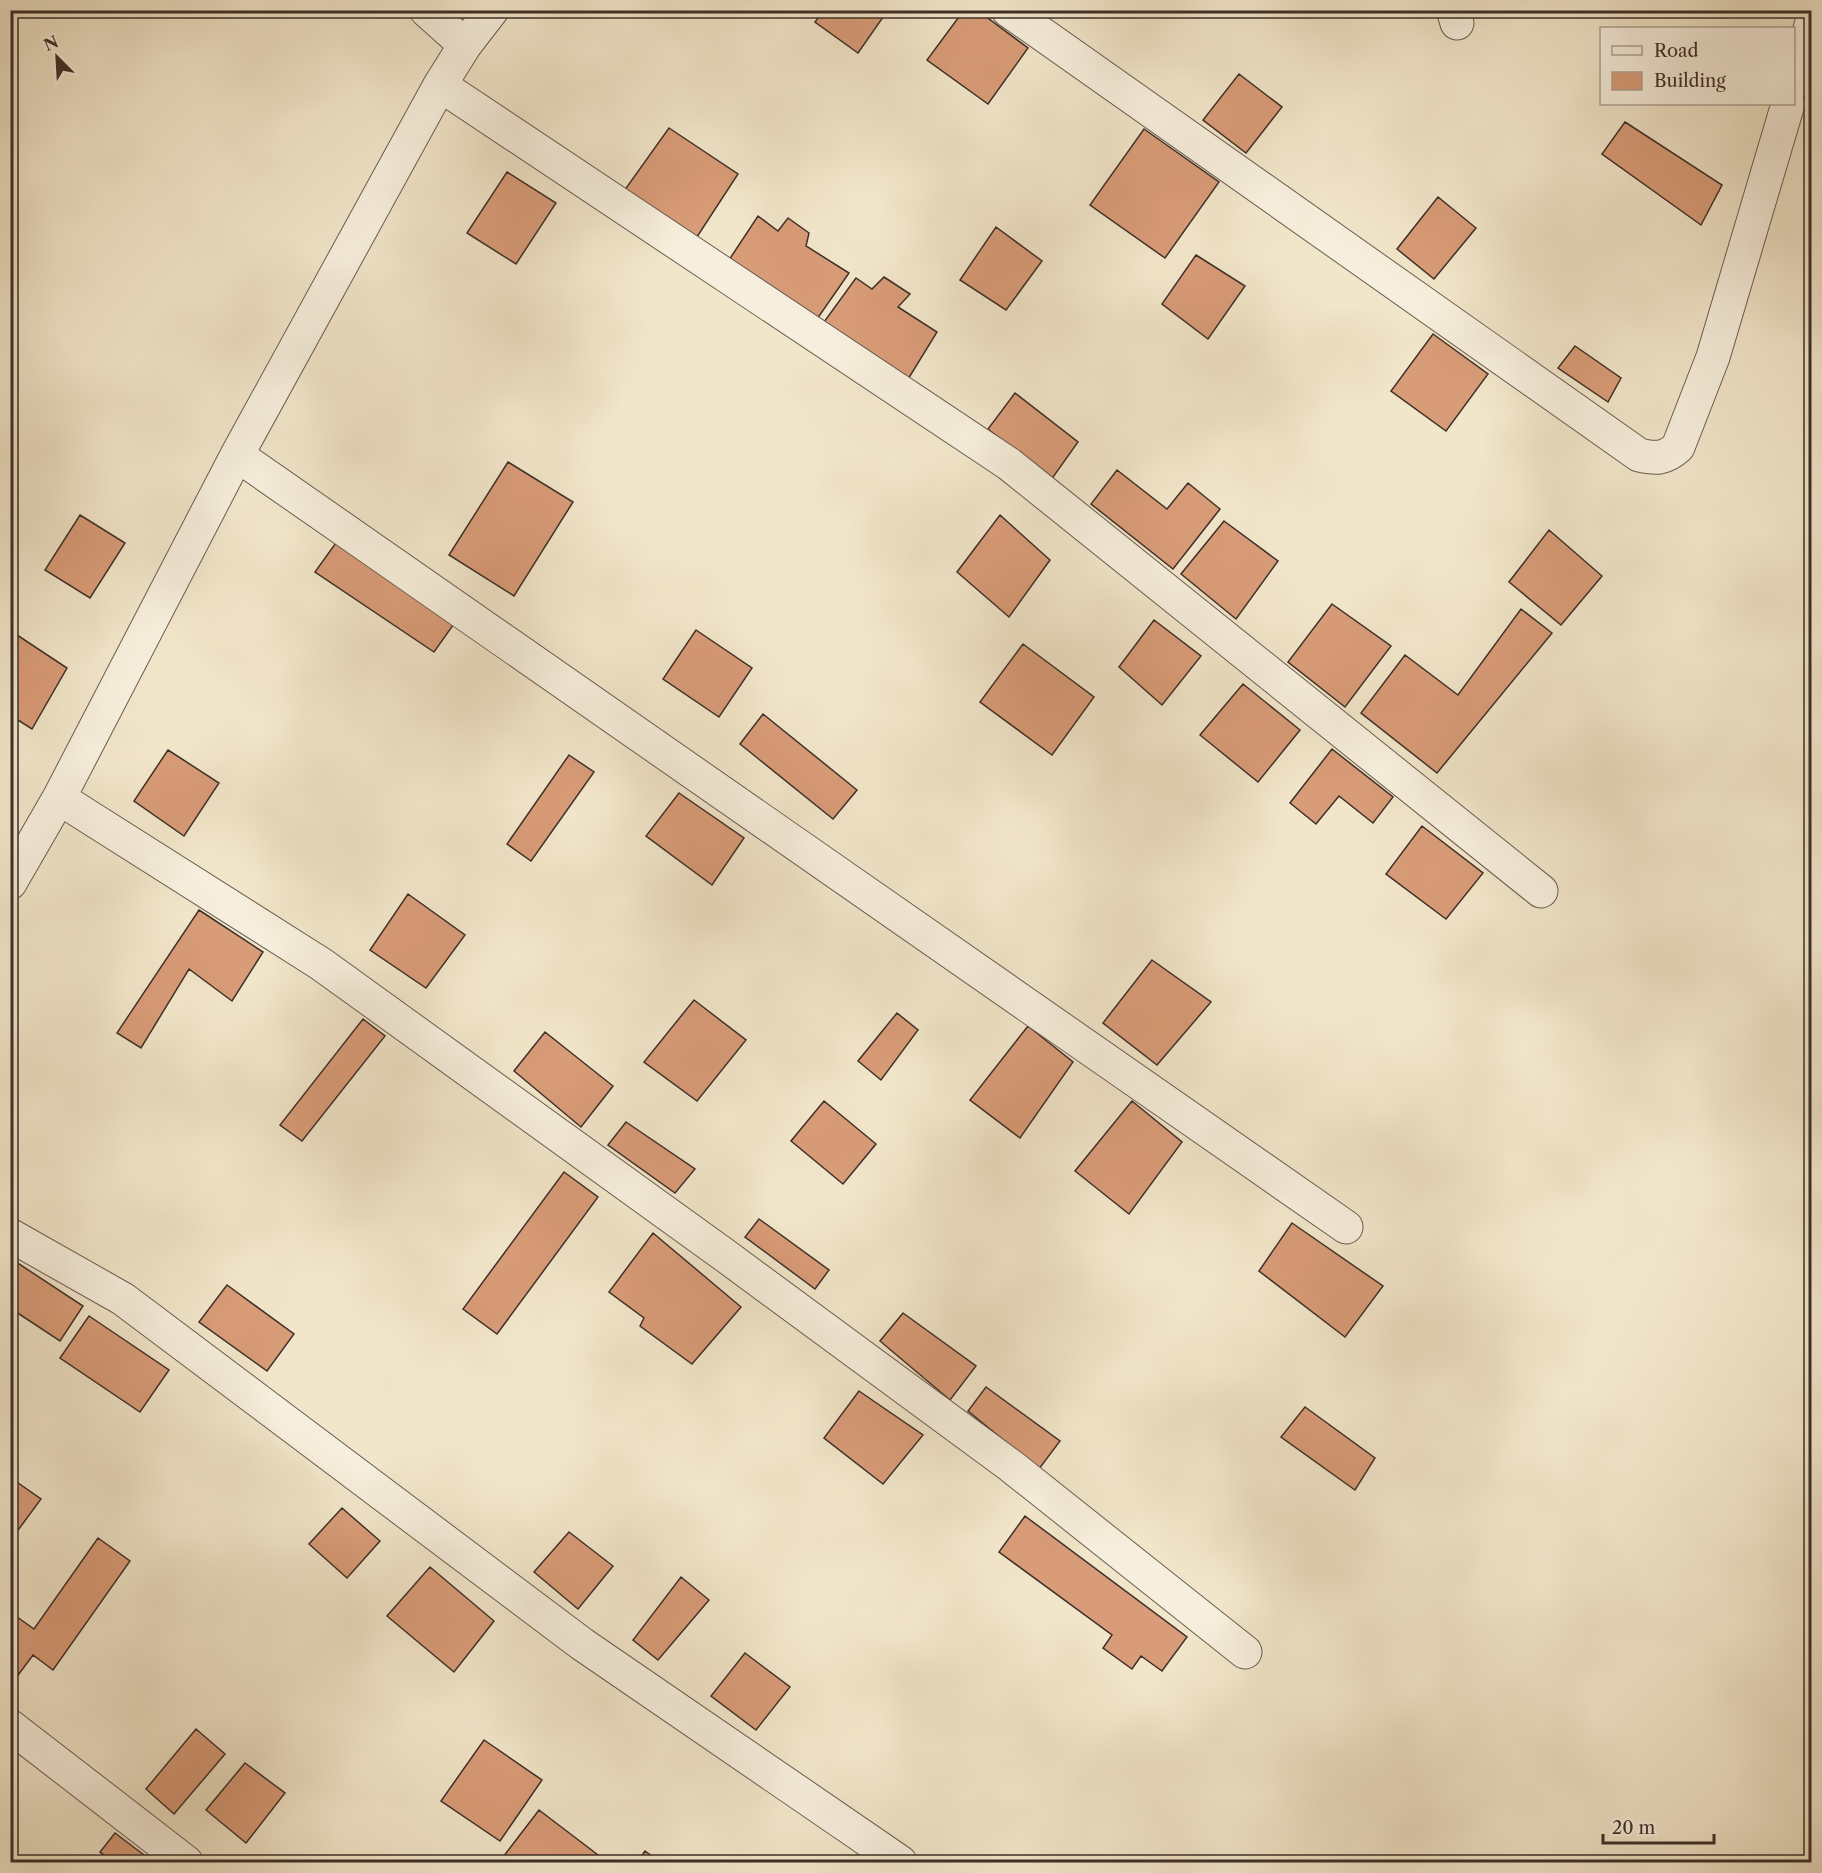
<svg xmlns="http://www.w3.org/2000/svg" width="1822" height="1873" font-family="'Libre Caslon Text',serif">
<rect width="100%" height="100%" fill="#f2e6ca"/>
<filter id="stains"><feTurbulence type="fractalNoise" baseFrequency=".00333" numOctaves="4"/><feColorMatrix values="0 0 0 0 .2 0 0 0 0 .09 0 0 0 0 .02 0 0 0 .5 -.17"/></filter>
<radialGradient id="worn" r=".72"><stop offset=".6" stop-color="#630" stop-opacity="0"/><stop offset="1" stop-color="#630" stop-opacity=".3"/></radialGradient>
<path fill="#d99c78" stroke="#3d2f29" stroke-width="1.5" d="M824,10h64l-30,43 -43,-31z
M964,10h13l51,38 -40,56 -61,-44z
M1239,74l43,33 -36,46 -43,-33z
M1625,122l97,63 -21,40 -99,-71z
M669,128l69,46 -43,66 -71,-49z
M1144,129l75,53 -54,76 -75,-53z
M507,172l49,31 -40,61 -49,-31z
M1438,197l38,31 -42,51 -37,-30z
M758,216l20,15 10,-13 21,15 -3,13 43,27 -34,49 -88,-59z
M996,227l46,34 -36,49 -46,-30z
M1196,255l49,31 -37,53 -46,-35z
M884,277l26,17 -12,13 39,25 -30,49 -83,-59 32,-44 16,11z
M1433,334l55,40 -42,57 -55,-40z
M1575,346l46,32 -13,24 -50,-34z
M1015,393l63,49 -27,38 -63,-51z
M508,462l65,40 -59,94 -65,-41z
M1117,470l50,39 21,-26 32,26 -47,60 -82,-65z
M80,515l45,28 -35,55 -45,-28z
M1000,515l50,45 -41,57 -52,-45z
M1224,521l54,40 -42,58 -55,-45z
M1549,530l53,46 -41,49 -52,-43z
M338,540l118,81 -22,31 -119,-80z
M1332,604l59,42 -46,61 -57,-45z
M1521,609l31,24 -115,140 -76,-60 44,-58 53,40z
M1154,620l47,36 -39,49 -43,-38z
M696,630l56,38 -33,49 -56,-38z
M11,631l56,37 -35,61 -22,-14z
M1023,644l71,53 -42,58 -72,-53z
M1243,684l57,46 -42,52 -58,-47z
M763,714l94,76 -24,29 -93,-75z
M1332,749l61,48 -20,26 -34,-27 -23,28 -26,-21z
M168,750l51,33 -35,53 -50,-35z
M569,755l25,17 -63,89 -24,-17z
M679,793l65,45 -32,47 -66,-49z
M1422,826l61,47 -37,46 -60,-45z
M408,894l57,41 -39,53 -56,-38z
M199,910l64,42 -31,49 -43,-32 -48,79 -24,-15z
M1152,960l59,42 -54,63 -54,-42z
M694,1000l52,40 -49,61 -53,-39z
M897,1013l21,17 -37,50 -23,-19z
M363,1019l22,17 -83,105 -22,-16z
M1028,1026l45,36 -53,76 -50,-38z
M545,1032l68,54 -32,41 -67,-56z
M824,1101l52,43 -33,40 -52,-43z
M1132,1101l50,41 -53,72 -54,-43z
M626,1122l69,47 -20,24 -67,-48z
M564,1172l34,25 -101,137 -34,-25z
M759,1219l70,51 -14,19 -70,-52z
M1292,1223l91,63 -38,51 -86,-66z
M653,1233l88,74 -49,57 -52,-38 4,-8 -35,-26z
M10,1258l73,48 -23,35 -50,-33z
M227,1285l67,49 -27,37 -68,-49z
M903,1313l73,53 -26,34 -70,-59z
M89,1316l80,54 -29,42 -80,-54z
M986,1387l74,54 -21,28 -71,-58z
M859,1391l64,44 -40,49 -59,-46z
M1305,1407l70,51 -20,32 -74,-53z
M11,1478l30,21 -31,42v-63z
M342,1508l38,33 -33,37 -38,-34z
M1025,1516l162,121 -25,34 -21,-15 -9,13 -29,-21 9,-13 -113,-83z
M569,1532l44,34 -35,43 -44,-37z
M98,1538l32,23 -77,109 -20,-15 -23,31v-74l24,17z
M430,1567l64,54 -40,51 -67,-56z
M681,1577l28,23 -51,60 -25,-20z
M745,1653l45,34 -34,43 -45,-34z
M196,1729l29,25 -51,60 -28,-25z
M484,1740l58,40 -42,61 -59,-40z
M245,1763l40,30 -39,50 -40,-33z
M539,1810l67,51 -1,1h-94l-8,-5z
M115,1833l37,28 -1,1h-37l-14,-10z
M645,1851l15,11h-23z"/>
<g fill="none" stroke-linecap="round" stroke-linejoin="round">
<g stroke="#6a5d51" stroke-width="35">
<path id="street" d="M426,10l39,35
M1008,10l631,445c17,4 26,4 39,-8l35,-90 75,-253
M1453,10l4,13
M1794,83l18,-61
M440,85l569,379 532,427
M237,455l1109,772
M59,798l262,166 402,290 288,212 234,186
M10,883l49,-85 178,-343 203,-370 25,-40 27,-35
M10,1235l113,64 459,345 318,218
M10,1726l176,136"/>
</g>
<use href="#street" stroke="#f7efdd" stroke-width="33"/>
</g>
<rect width="1822" height="1873" fill="none" stroke="#f2e6ca" stroke-width="36"/>
<rect x="12" y="12" width="1798" height="1849" fill="none" stroke="#3d2f29" stroke-width="3"/>
<rect x="18" y="18" width="1786" height="1837" fill="none" stroke="#3d2f29" stroke-width="1.5"/>
<rect x="1600" y="27" width="195" height="78" fill="#f7efdd" stroke="#ada295" stroke-width="1.5"/>
<rect x="1612" y="46" width="30" height="9" fill="#f7efdd" stroke="#ada295" stroke-width="1.5"/>
<text x="1654" y="57" font-size="18" fill="#3d2f29">Road</text>
<rect x="1612" y="72" width="30" height="18" fill="#d99c78" stroke="#ada295" stroke-width="1.5"/>
<text x="1654" y="87" font-size="18" fill="#3d2f29">Building</text>
<g transform="translate(57 57) rotate(336)" stroke="#f7efdd" stroke-width="4.5" paint-order="stroke">
<path d="M0-4.5L10 22L0 15L-10 22Z" fill="#3d2f29"/>
<text y="-9" font-size="16" font-weight="bold" text-anchor="middle" fill="#3d2f29">N</text>
</g>
<path d="M1603 1834v9h111v-9" fill="none" stroke="#3d2f29" stroke-width="3"/>
<text x="1612" y="1834" font-size="18" fill="#3d2f29" stroke="#f7efdd" stroke-width="4.5" paint-order="stroke">20 m</text>
<rect width="100%" height="100%" filter="url(#stains)"/>
<rect width="100%" height="100%" fill="url(#worn)"/>
</svg>
